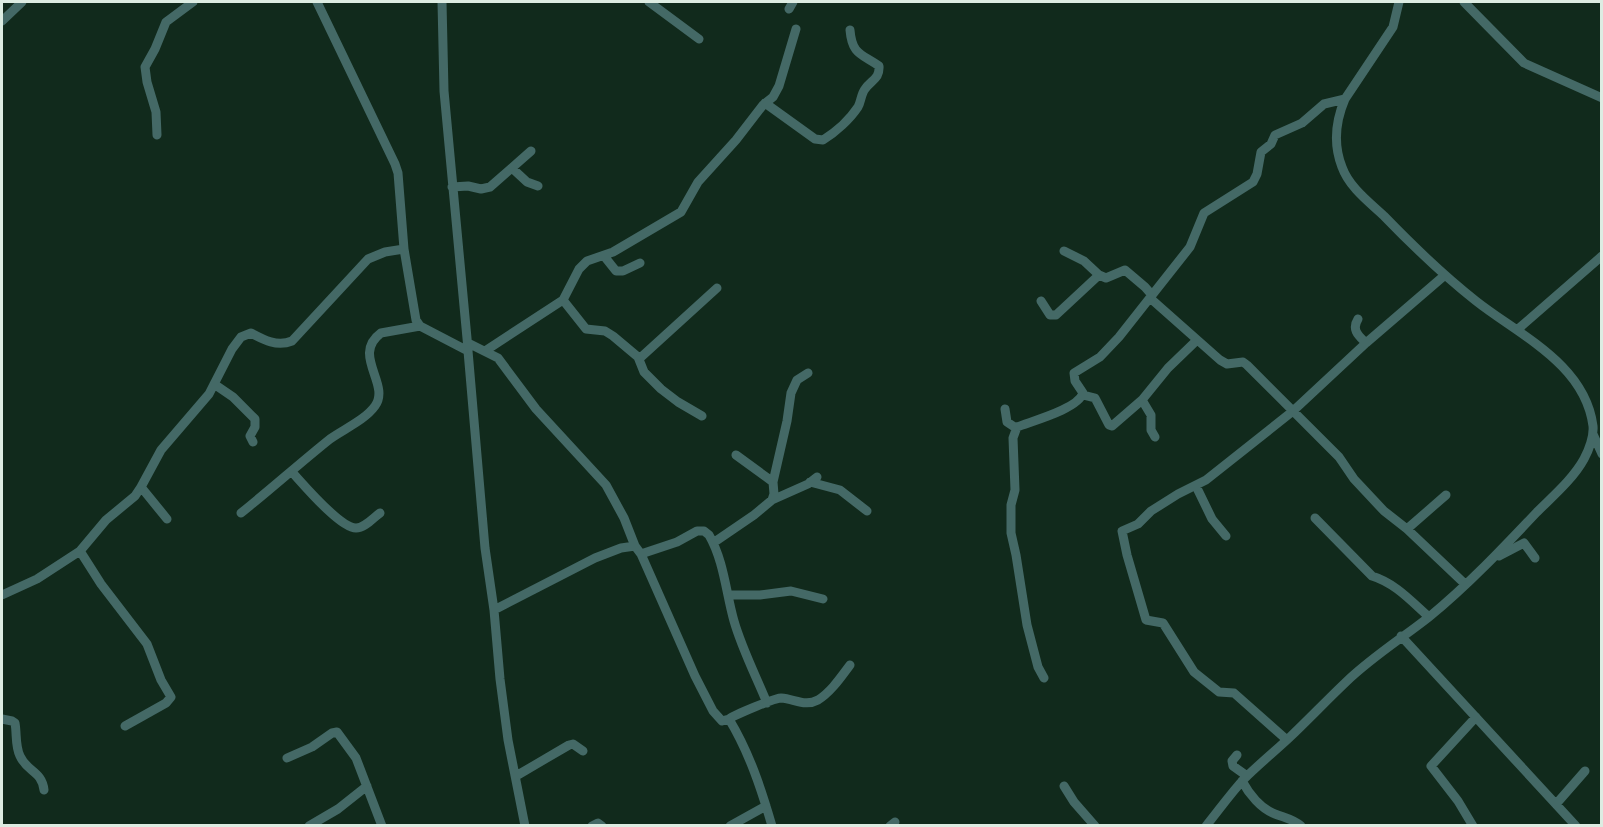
<svg xmlns="http://www.w3.org/2000/svg" width="1603" height="827" font-family="Montserrat,sans-serif">
<rect width="100%" height="100%" fill="#112a1c"/>
<g fill="none" stroke-linecap="round" stroke-linejoin="round">
<path stroke="#446966" stroke-width="9" d="M317,2l78,162 3,9 6,76 12,71 4,6 48,25 17,197 9,62 6,69 8,61 17,86
M442,2l2,89 24,258
M649,2l50,37
M1464,2l60,61 78,35
M789,9l4,-7
M2,21l20,-19
M765,103l50,36 8,1c13,-8 27,-21 35,-33 3,-5 3,-13 7,-18 6,-9 15,-10 14,-23 -17,-12 -27,-11 -29,-36
M157,135l-1,-23 -9,-30 -2,-15 10,-18 11,-27 27,-20
M513,169l14,13 11,4
M452,187l16,-1 13,3 9,-2 41,-36
M1064,251l20,10 15,14
M604,256l12,15h7l17,-8
M1150,298l70,62 7,4 16,-2 4,3 92,92 15,22 30,32 23,18 58,55
M563,300l23,29 19,2 8,5 25,21 6,15 17,17 17,13 24,14
M1041,301l9,14h6l43,-40 7,3 19,-8 20,17 7,8
M1358,319c-7,11 1,17 8,24
M1517,330l85,-74
M468,343l30,15 38,51 70,76 18,33 11,28 6,8 54,122 18,35 9,10 7,-2c20,33 32,69 43,107
M485,351l78,-51 16,-31 8,-8 26,-9 68,-40 17,-30 38,-42 27,-35 10,-8 6,-11 17,-57
M639,359l78,-71
M214,384l19,13 22,22v8l-5,9 3,6
M1083,395l12,3 14,27 3,1 30,-26
M1005,409l2,13 9,6
M1593,434l9,20
M1155,437l-4,-7v-15l-9,-15 26,-32 29,-28
M736,455l37,27
M292,472c11,12 48,56 64,56 9,0 17,-10 24,-15
M810,482l30,8 27,21
M1196,486l16,33 14,17
M141,487l26,32
M772,500l36,-16 9,-7
M241,513c30,-24 59,-50 89,-74 14,-10 35,-19 45,-33 16,-22 -24,-51 6,-73l39,-7
M1315,518l57,58c23,7 39,25 57,41
M1407,529l39,-34
M713,543l41,-28 18,-15 2,-6 -1,-12 14,-61 4,-28 6,-13 11,-7
M641,554l36,-12 20,-11h7l5,4c15,26 17,58 25,86 8,28 22,55 33,82
M1499,556l25,-13 11,15
M2,595l35,-16 43,-28
M729,595h31l31,-4 32,8
M494,610l101,-52 26,-10 14,-2
M1401,636l175,190
M1044,678l-6,-11 -11,-42 -11,-70 -5,-22v-28l4,-15 -2,-52 4,-11c15,-6 61,-18 66,-34l-8,-12 -1,-8 26,-16 19,-20 71,-90 14,-34 49,-31 4,-8 4,-22 10,-8 4,-9 27,-12 22,-19 21,-5
M2,719l10,2 3,2c2,11 0,23 5,33 7,16 22,15 24,34
M729,719c5,-4 46,-21 52,-21 14,1 24,9 37,2 13,-8 23,-23 32,-35
M125,726l41,-23 5,-6 -10,-17 -14,-36 -46,-60 -21,-33 26,-31 29,-24 6,-9 20,-37 48,-56 23,-45 9,-12 10,-4c13,7 26,14 41,8l76,-82 17,-7 19,-3
M1287,740l-53,-47 -15,-1 -25,-20 -31,-49 -17,-3 -19,-65 -5,-24 16,-7 13,-13 27,-17 28,-14 87,-69 73,-68 79,-68
M1237,755l-5,6 1,5 14,10
M287,758l25,-11 20,-14 5,-1 19,26 26,68
M516,776l53,-31 4,-1 10,7
M1242,781c7,13 19,28 33,33 10,4 18,5 26,12
M1064,786l10,16 21,24
M1557,803l28,-32
M309,826l29,-17 29,-23
M592,826l6,-3 4,3
M730,826l36,-20
M890,826l5,-4
M1206,826c13,-16 25,-33 38,-47 14,-14 30,-27 45,-41 19,-18 38,-38 57,-56 26,-25 55,-43 83,-65 39,-32 74,-69 108,-105 16,-16 36,-33 47,-53 5,-9 10,-23 9,-33 -8,-62 -74,-91 -117,-125 -33,-26 -63,-55 -92,-85 -15,-14 -35,-29 -42,-49 -9,-23 -6,-47 3,-68l48,-72 6,-25
M1473,826l-15,-25 -27,-35 45,-49"/>
</g>
<rect width="1603" height="827" fill="none" stroke="#ddece2" stroke-width="6"/>
</svg>
